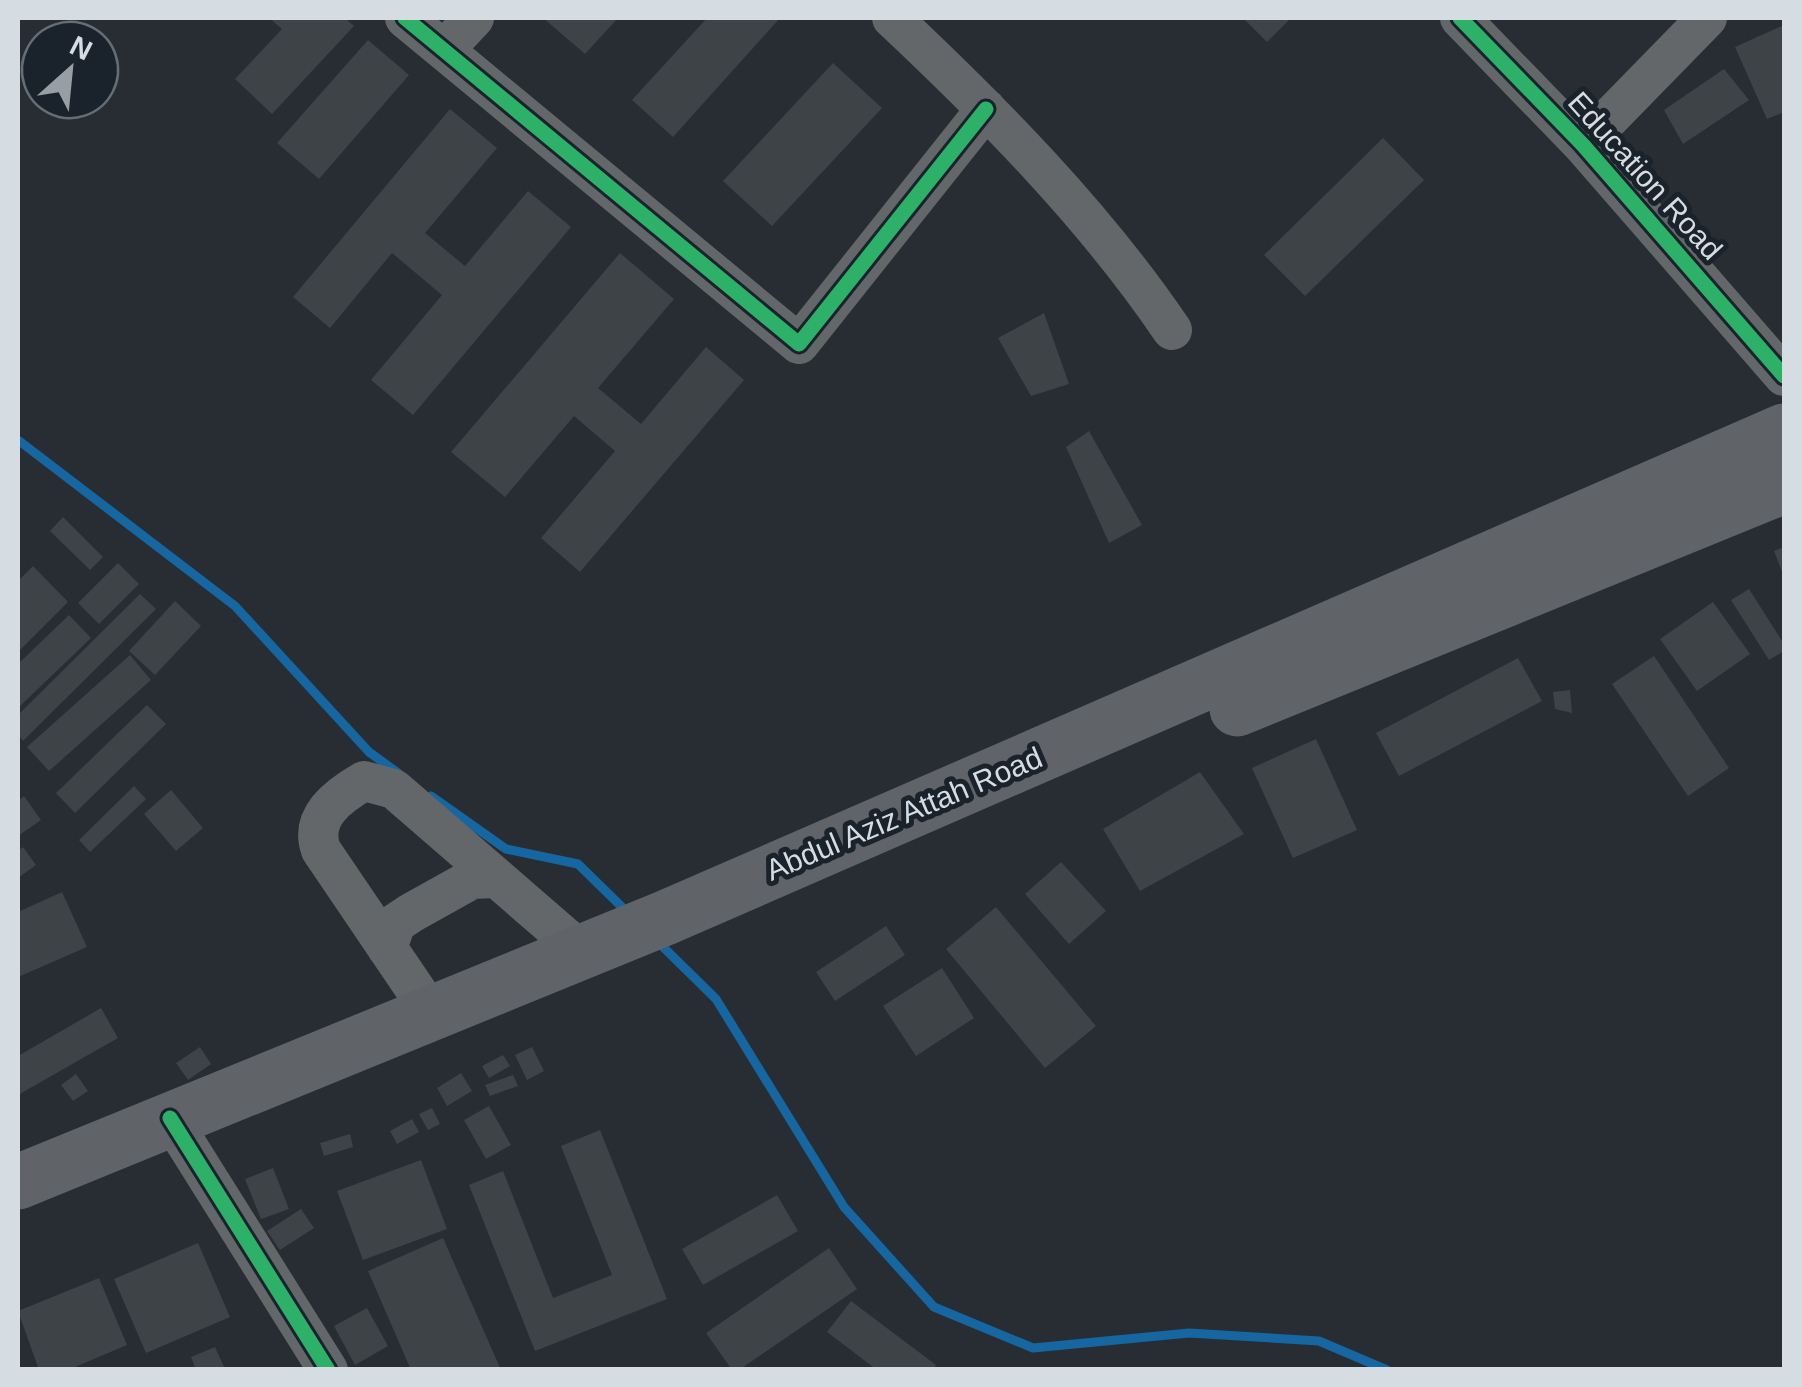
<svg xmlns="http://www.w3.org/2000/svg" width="1802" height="1387" font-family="Helvetica,sans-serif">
<rect width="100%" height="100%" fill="#272d32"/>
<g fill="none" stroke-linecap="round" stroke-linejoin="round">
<path stroke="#1666a1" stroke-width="9" d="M18,440l217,166 134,146 29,21
M431,796l75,53 72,15 50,49
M657,941l59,58 128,208 90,100 99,41 156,-15 130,8 68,29"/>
</g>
<path fill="#3e4347" d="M269,18h76l9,8 -82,88 -37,-35 47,-50z
M543,18h75l-33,36z
M707,18h73l-107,119 -41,-37z
M1243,18h48l-24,24z
M1784,25v87l-17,7 -32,-72z
M368,40l41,35 -90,104 -42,-36z
M833,63l49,45 -110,118 -49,-45z
M1724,69l25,31 -66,44 -19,-34z
M450,109l47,39 -72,85 40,33 63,-75 43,36 -158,188 -42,-35 71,-85 -50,-42 -62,75 -37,-31z
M1383,138l41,42 -119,116 -41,-41z
M620,253l54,46 -76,89 43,36 65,-77 38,33 -164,192 -39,-34 74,-87 -41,-35 -69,81 -54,-45z
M1044,313l25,71 -38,12 -33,-58z
M1089,431l53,94 -33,18 -43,-96z
M63,517l40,40 -13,13 -40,-39z
M1784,547v30l-10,-26z
M118,563l21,21 -40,40 -21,-21z
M33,566l35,36 -50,50v-71z
M1749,589l35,55v7l-15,9 -38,-60z
M140,594l16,15 -133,132 -5,-6v-20z
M175,601l26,25 -46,49 -26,-24z
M1713,602l37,52 -53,37 -37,-52z
M69,615l22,23 -73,70v-44z
M130,655l21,25 -102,91 -22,-24z
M1654,656l75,112 -41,28 -76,-112z
M1518,658l24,43 -143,75 -23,-43z
M1570,690l2,23 -17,-4 -2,-17z
M147,705l19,19 -91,89 -19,-20z
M1316,739l41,91 -64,28 -41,-90z
M1200,772l44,62 -104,57 -37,-62z
M134,786l12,13 -56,53 -11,-12z
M171,790l32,38 -27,23 -32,-37z
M24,796l17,24 -23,16v-35z
M23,847l13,18 -18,13v-27z
M1061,862l45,49 -37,33 -44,-50z
M62,892l25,55 -69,30v-65z
M996,907l100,119 -51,42 -99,-119z
M886,926l19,29 -70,46 -19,-29z
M942,968l32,50 -58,38 -33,-50z
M101,1008l17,30 -100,57v-39z
M200,1047l11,17 -23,16 -12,-17z
M532,1047l12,24 -17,9 -12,-25z
M503,1055l7,11 -21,12 -7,-12z
M461,1073l11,18 -25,15 -10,-18z
M76,1074l12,17 -15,10 -12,-16z
M513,1075l5,11 -28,10 -5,-11z
M489,1106l22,39 -25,14 -22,-39z
M432,1108l8,16 -12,6 -9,-16z
M412,1119l7,13 -22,12 -7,-13z
M600,1130l67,169 -132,52 -66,-166 34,-14 50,127 59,-23 -51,-129z
M350,1134l3,13 -29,9 -4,-13z
M421,1160l26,69 -84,31 -26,-69z
M273,1168l16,41 -28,10 -16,-40z
M777,1195l21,36 -95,54 -21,-36z
M301,1209l13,19 -34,22 -13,-19z
M443,1238l58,132h-90l-43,-99z
M198,1243l32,74 -84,36 -32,-74z
M829,1248l28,41 -118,81h-7l-26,-37z
M99,1278l28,67 -59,25h-29l-21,-59z
M851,1301l85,64 -3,5h-56l-50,-38z
M367,1308l21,38 -33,19 -21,-39z
M215,1347l9,20 -28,3 -5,-13z"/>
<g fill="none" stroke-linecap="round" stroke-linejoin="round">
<path stroke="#646769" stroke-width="40" d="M405,18l394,326 187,-235
M892,18c101,95 202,197 280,312
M1460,18l123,127 201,231
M444,50l30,-32
M1583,145l124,-127
M387,948l9,-25 15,-10 61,-34 22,-1
M430,1011l-109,-161c-12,-33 17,-54 43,-69l30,8 186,161
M170,1118l158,252"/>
<path stroke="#606469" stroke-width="55" d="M1237,709l547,-223
M18,1182l647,-264 1119,-487"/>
<g stroke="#1a232c" stroke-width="21">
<path id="cycleway" d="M405,18l394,326 187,-235
M1460,18l123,127 201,231
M170,1118l158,252"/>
</g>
<use href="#cycleway" stroke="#2db169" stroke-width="15"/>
</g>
<g text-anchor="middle" stroke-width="10" stroke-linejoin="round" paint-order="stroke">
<g font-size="30" fill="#d5dce2" stroke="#1a232c">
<text transform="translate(1645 176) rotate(48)" y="10">Education Road</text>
<text transform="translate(904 814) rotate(-23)" y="10">Abdul Aziz Attah Road</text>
</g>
</g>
<rect width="1802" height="1387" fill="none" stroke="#d5dce2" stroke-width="40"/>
<g transform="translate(70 70) rotate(27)"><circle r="48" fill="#1a232c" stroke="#656d75" stroke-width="2.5"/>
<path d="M0-8L18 38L0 25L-18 38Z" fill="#989fa4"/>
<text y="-15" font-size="28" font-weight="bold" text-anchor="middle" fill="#d5dce2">N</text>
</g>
</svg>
